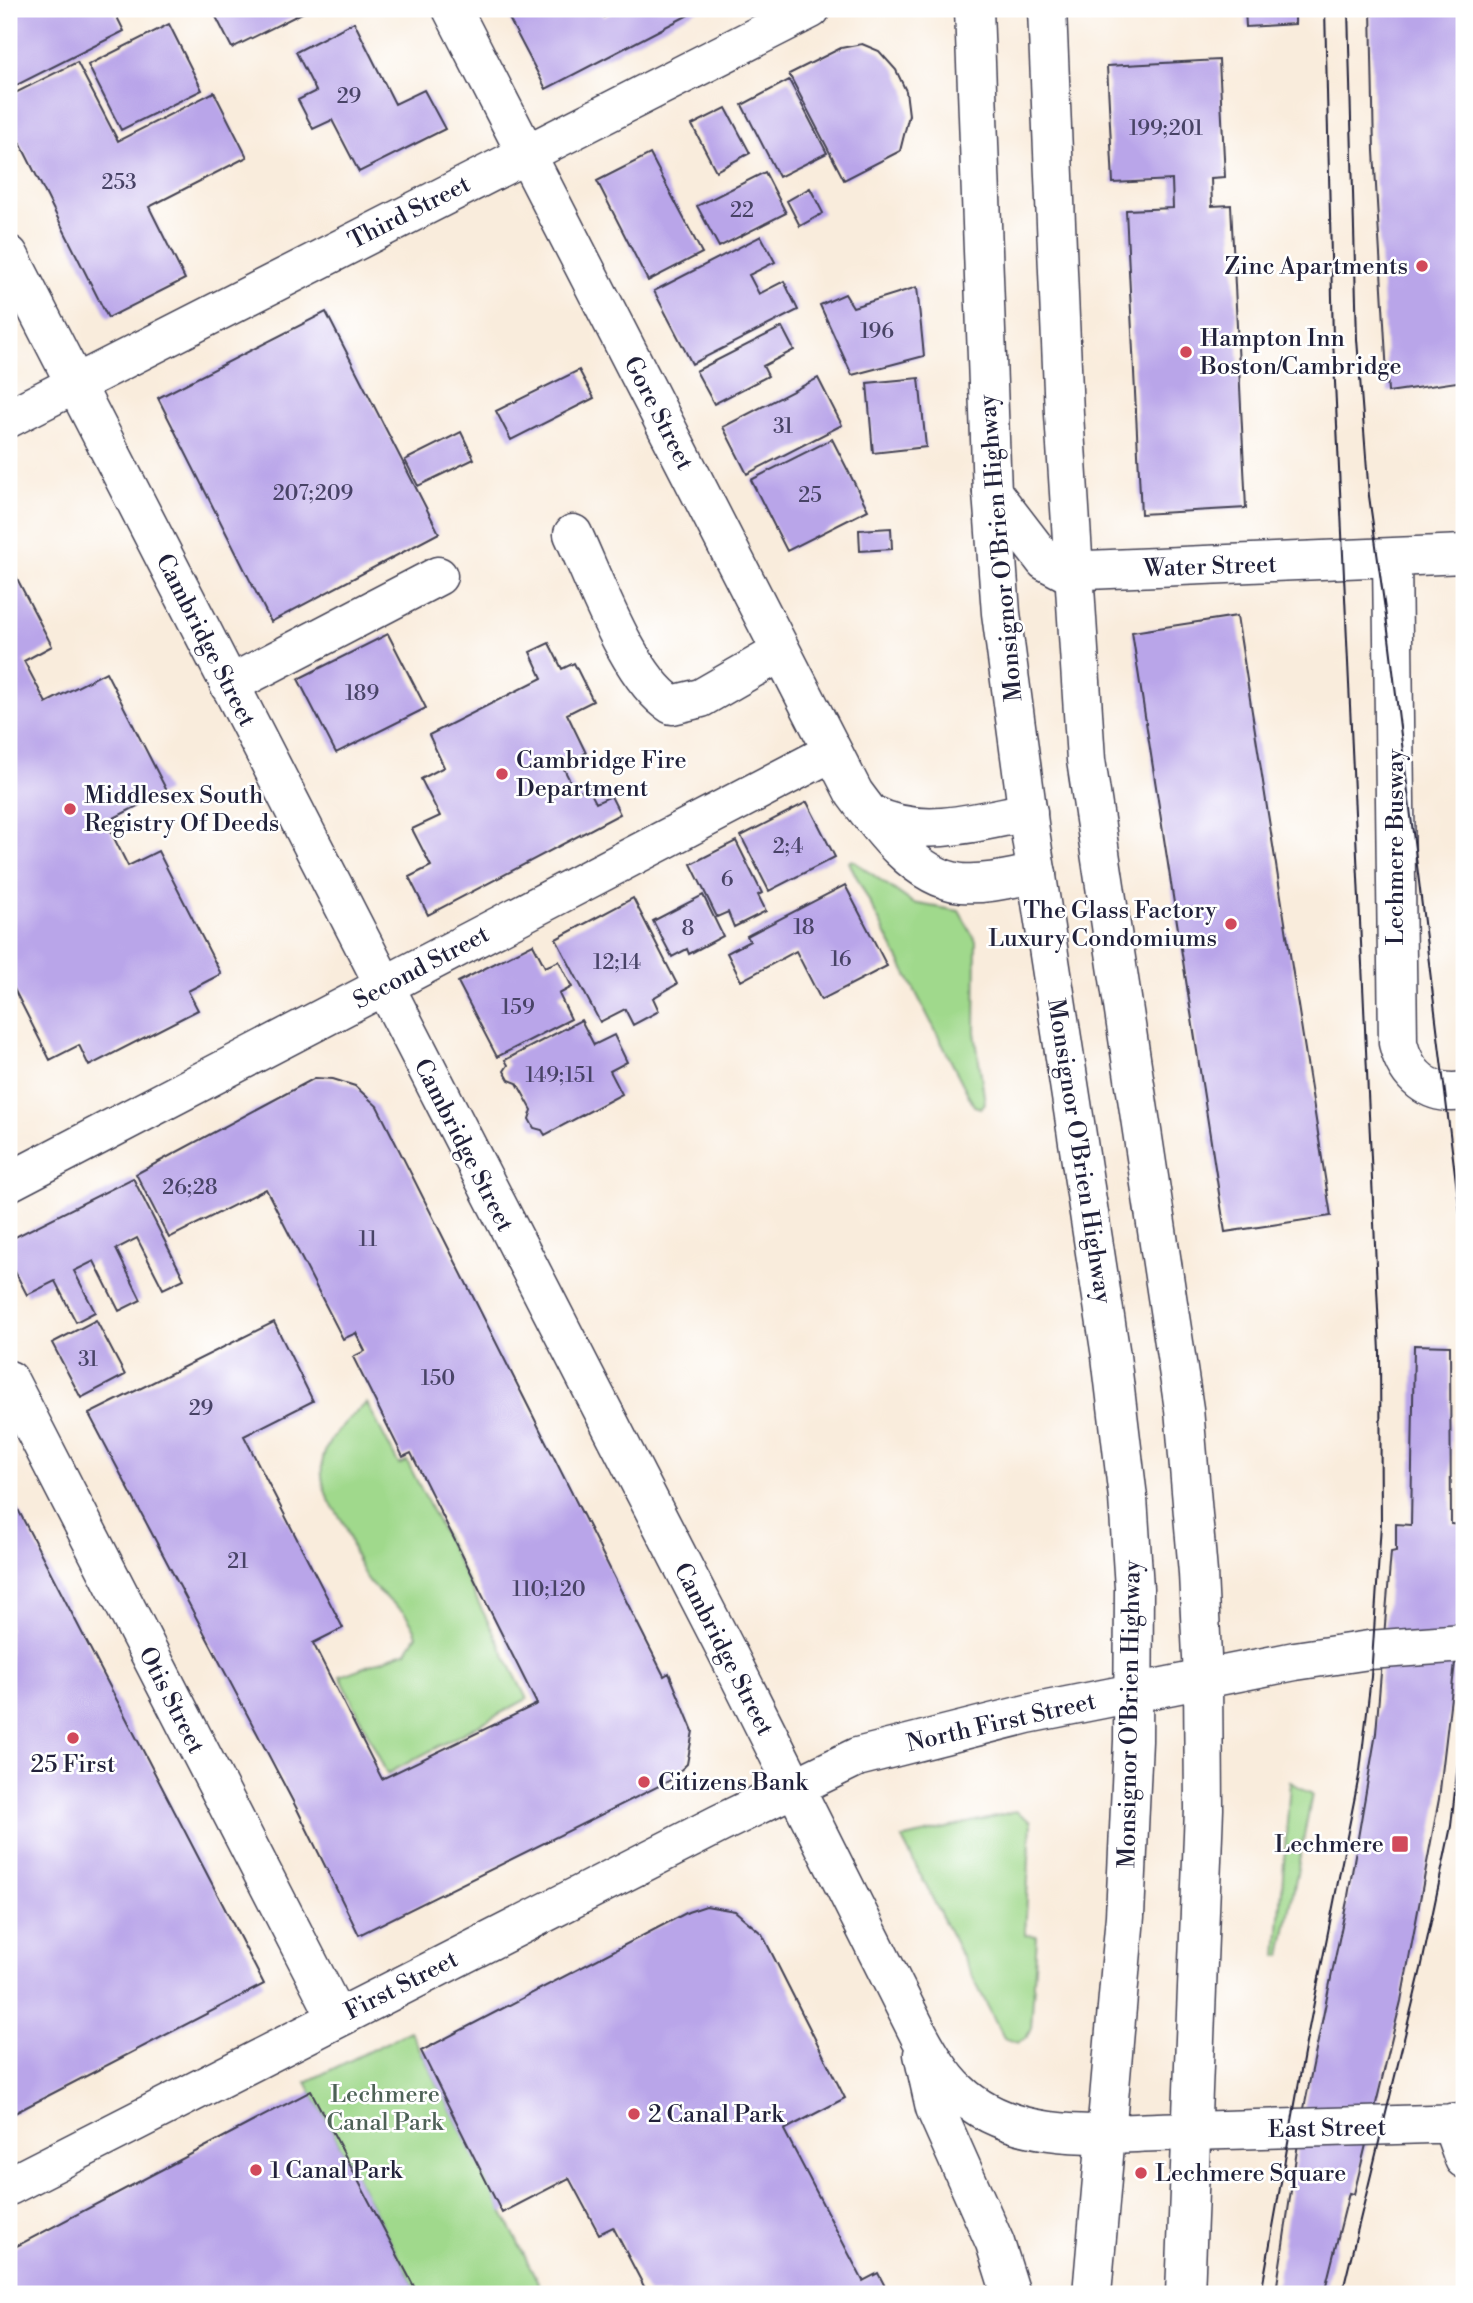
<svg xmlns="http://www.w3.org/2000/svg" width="1473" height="2303" font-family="'Libre Bodoni',serif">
<rect width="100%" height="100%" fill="#fff"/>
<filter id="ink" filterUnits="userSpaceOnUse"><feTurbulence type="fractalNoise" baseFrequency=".0143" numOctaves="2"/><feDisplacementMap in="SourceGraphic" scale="14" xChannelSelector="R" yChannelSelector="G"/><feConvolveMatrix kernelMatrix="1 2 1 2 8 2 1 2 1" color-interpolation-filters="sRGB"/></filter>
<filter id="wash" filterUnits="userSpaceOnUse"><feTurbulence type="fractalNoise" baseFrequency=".00686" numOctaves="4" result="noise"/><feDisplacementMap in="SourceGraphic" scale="28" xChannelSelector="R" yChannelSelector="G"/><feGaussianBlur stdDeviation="1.57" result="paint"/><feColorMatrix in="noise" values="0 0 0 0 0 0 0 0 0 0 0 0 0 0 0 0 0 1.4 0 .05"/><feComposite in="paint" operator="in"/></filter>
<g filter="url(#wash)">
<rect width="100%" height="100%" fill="#f9ecdc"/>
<path fill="#a0d98c" stroke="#617e64" stroke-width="2" d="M852,860l61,43 46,8 17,30 -1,91 10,71 -4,5 -7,-2 -125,-244z
M367,1403l32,62 8,-4 120,238 -140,75 -47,-98 67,-25 10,-16c-11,-29 -23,-27 -42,-47 -17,-17 -21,-36 -28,-58 -5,-13 -17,-24 -21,-37 -15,-41 11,-65 41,-90z
M1290,1782l22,12 -31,162h-4z
M1016,1811l15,11 -6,113 12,1 -6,92 -4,9 -9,6 -14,-5 -102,-199z
M410,2031l11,20 123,243h-126l-112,-212z"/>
<g id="blocks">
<path fill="#b9a5e9" d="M9,9h104l11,22 -115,58z
M212,9h98l-78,39z
M504,9h96l4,8 15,-8h81l-154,80z
M1245,9h50v15l-49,3z
M1371,9h93v372l-76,11 -14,-241z
M354,22l41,82 29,-14 21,39 -86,43 -27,-52 -19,9 -15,-29 18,-9 -20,-39z
M169,24l33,66 -81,40 -33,-65z
M862,44l17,7 17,19 10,21 3,24 -9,36 -56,29 -55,-106 52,-26z
M1219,60l6,117 -14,1 1,28 19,-1 15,303 -105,6 -15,-304 47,-2 -1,-28 -59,3 -6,-117z
M77,62l41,79 96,-49 33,65 -98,50 36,72 -77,39 -99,-197v-25z
M789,80l38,73 -48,24 -37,-72z
M726,108l24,45 -34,18 -24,-46z
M650,154l52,99 -54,28 -51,-100z
M765,172l21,41 -67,34 -22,-41z
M810,188l13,25 -23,13 -13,-25z
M761,236l14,26 -26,13 10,19 25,-13 14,29 -106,54 -38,-73z
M917,287l7,69 -72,19 -32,-70 25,-11 8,13z
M326,312l113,221 -168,89 -113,-224z
M782,327l12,23 -31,16 5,10 -54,28 -18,-33z
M579,370l15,28 -83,42 -15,-29z
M818,378l24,47 -95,49 -24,-47z
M919,378l7,69 -53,6 -6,-70z
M461,432l13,27 -56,27 -13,-26z
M832,439l36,71 -81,41 -36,-71z
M891,528l1,21 -32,2 -1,-21z
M9,563l43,83 -28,15 22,42 60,-31 61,119 -61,31 22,44 30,-15 63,123 -33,17 10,19 -109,56 -10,-21 -29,15 -41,-81v-56l5,-2 -5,-11z
M1237,616l94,600 -106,16 -93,-600z
M388,634l38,74 -90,45 -38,-74z
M549,643l13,26 12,-6 19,38 -26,13 19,39 -24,12 14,28 12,-6 8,16 15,-7 9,18 -192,101 -19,-38 22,-11 -19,-37 28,-13 -19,-37 23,-12 -15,-32 113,-57 -12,-26z
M807,802l28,55 -66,34 -28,-55z
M736,841l26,52 -4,2 8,16 -32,16 -6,-15 -11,5 -26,-53z
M845,885l42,81 -66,34 -25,-49 -55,30 -14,-28 23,-12 -3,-5z
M703,895l20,41 -34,18 -2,-5 -15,8 -19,-36z
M633,898l44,86 -24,14 6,13 -26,14 -8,-16 -25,13 -44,-83z
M533,944l12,23 14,-6 13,26 -13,7 12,25 -74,38 -39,-75z
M581,1020l13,25 20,-10 13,27 -17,9 12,23 -77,41 -3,-5 -8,-2 -5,-9 3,-9 -15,-27 -8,-3 -5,-9 4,-6 -3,-5z
M315,1078l18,1 22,7 22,20 287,570 5,-3 24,58 -6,33 -18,17 -310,154 -61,-124 -209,-397 185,-92 39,79 -69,35 99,192 -30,15 69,136 155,-75 -126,-251 -8,4 -50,-100 12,-6 -9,-18 -13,6 -77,-150 -97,49 -33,-64z
M133,1178l51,101 -21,10 -26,-51 -21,11 25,51 -22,11 -25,-50 -20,10 21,41 -19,10 -21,-41 -28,14 -18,-35v-20z
M96,1320l29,55 -44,23 -29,-55z
M1414,1345l36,1 1,178 13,1 -4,95 -21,179 -38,202 -47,193 -5,-1 -25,100 -47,-8 24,-162 47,-227 28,-163 15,-181 5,-1v-27l15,1z
M9,1492l255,492 -255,132z
M706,1906l29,5 27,23 83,164 -61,32 79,151 15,-8 11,21h-241l-35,-67 -14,7 -30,-56 -67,35 -81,-162 267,-139z
M311,2091l107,203h-409v-44z"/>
</g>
</g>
<g filter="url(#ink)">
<use href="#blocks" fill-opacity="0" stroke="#424053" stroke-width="2"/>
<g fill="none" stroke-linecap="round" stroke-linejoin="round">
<g stroke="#424053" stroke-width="41">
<path id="minor" d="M452,9l402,784c25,34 62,85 107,90 26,2 51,-5 76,-10
M992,492l53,69 19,10 400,-17
M573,534c22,47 56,144 99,171l29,-7 80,-46
M1392,558l6,485c8,33 31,54 66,48
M229,685l209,-109
M871,814c50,26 104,8 157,-2
M9,1182l823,-430
M9,1380l328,638
M1451,2123l13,36
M1190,2131l274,-8
M9,2186l710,-362 138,-67 170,-43 268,-53 74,-11 95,-7"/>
</g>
<g stroke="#424053" stroke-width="41">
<path id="major" d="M9,255l717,1395 193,385c11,20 23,41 40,57 58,56 158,40 231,39
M9,418l802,-409
M923,2054l12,54 60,135 16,51"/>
</g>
<g stroke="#424053" stroke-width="41">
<path id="highway" d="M974,9l18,483 9,121 29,218 81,525 17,142 6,90 -1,153 -8,175 -33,378
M1047,9l17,405 22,346 98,649 14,164 5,105 1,131 -19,485"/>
</g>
<use href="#minor" stroke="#fff" stroke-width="38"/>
<use href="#major" stroke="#fff" stroke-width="38"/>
<use href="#highway" stroke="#fff" stroke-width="38"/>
<path stroke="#22223b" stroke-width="2" d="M1348,9l9,330 12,157 20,142 75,609
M1261,2294l44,-246 55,-277 11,-94 10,-153 -1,-172 -47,-1013 -8,-330
M1342,2294l79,-325 30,-143 13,-116"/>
</g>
</g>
<g fill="#d1495b" stroke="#fff" stroke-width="2.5">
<circle cx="1422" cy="266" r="7"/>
<circle cx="1186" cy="352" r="7"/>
<circle cx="502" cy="774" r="7"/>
<circle cx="70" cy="809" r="7"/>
<circle cx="1231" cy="924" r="7"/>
<circle cx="73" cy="1738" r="7"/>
<circle cx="644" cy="1782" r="7"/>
<rect x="1391" y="1835" width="18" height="18" rx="3.5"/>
<circle cx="634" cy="2114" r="7"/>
<circle cx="256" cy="2170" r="7"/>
<circle cx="1141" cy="2173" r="7"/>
</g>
<g text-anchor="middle" stroke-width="5" stroke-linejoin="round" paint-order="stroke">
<g font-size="21" fill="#484366">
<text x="349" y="103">29</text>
<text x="1166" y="135">199;201</text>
<text x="119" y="189">253</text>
<text x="742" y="217">22</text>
<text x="877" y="338">196</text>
<text x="783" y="433">31</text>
<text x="313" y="500">207;209</text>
<text x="810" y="502">25</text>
<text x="362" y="700">189</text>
<text x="788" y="853">2;4</text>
<text x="727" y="886">6</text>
<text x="804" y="934">18</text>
<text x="688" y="935">8</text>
<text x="841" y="966">16</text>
<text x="617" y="969">12;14</text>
<text x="518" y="1014">159</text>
<text x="560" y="1082">149;151</text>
<text x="190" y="1194">26;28</text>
<text x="368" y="1246">11</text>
<text x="88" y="1366">31</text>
<text x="438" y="1385">150</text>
<text x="201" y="1415">29</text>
<text x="238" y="1568">21</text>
<text x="549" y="1596">110;120</text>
</g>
<g font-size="24" fill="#22223b" stroke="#fff">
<text transform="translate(409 212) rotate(-27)" y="8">Third Street</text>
<text transform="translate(659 413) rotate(63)" y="8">Gore Street</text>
<text transform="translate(1000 548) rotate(-95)" y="8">Monsignor O'Brien Highway</text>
<text transform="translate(1210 566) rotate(-2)" y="8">Water Street</text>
<text transform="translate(206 640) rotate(63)" y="8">Cambridge Street</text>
<text transform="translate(1395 847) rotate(-90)" y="8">Lechmere Busway</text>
<text transform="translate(421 967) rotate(-28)" y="8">Second Street</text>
<text transform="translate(464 1145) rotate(63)" y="8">Cambridge Street</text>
<text transform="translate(1080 1151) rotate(81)" y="8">Monsignor O'Brien Highway</text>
<text transform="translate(724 1649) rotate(63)" y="8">Cambridge Street</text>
<text transform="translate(172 1700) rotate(63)" y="8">Otis Street</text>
<text transform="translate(1129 1714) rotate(-89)" y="8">Monsignor O'Brien Highway</text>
<text transform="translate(1001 1722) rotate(-13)" y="8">North First Street</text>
<text transform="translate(401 1985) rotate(-27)" y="8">First Street</text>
<text transform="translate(1327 2128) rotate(-1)" y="8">East Street</text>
</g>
<g font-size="24" fill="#22223b" stroke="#fff" text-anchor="start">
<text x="1408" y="274" text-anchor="end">Zinc Apartments</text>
<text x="1200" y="346">Hampton Inn<tspan x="1200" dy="28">Boston/Cambridge</tspan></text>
<text x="516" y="768">Cambridge Fire<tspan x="516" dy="28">Department</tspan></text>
<text x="84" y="803">Middlesex South<tspan x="84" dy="28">Registry Of Deeds</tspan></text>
<text x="1217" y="918" text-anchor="end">The Glass Factory<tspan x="1217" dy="28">Luxury Condomiums</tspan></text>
<text x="73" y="1772" text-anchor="middle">25 First</text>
<text x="658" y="1790">Citizens Bank</text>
<text x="1384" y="1852" text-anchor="end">Lechmere</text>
<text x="648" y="2122">2 Canal Park</text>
<text x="270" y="2178">1 Canal Park</text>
<text x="1155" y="2181">Lechmere Square</text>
</g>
<g font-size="24" fill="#4e6257" stroke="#fff">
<text x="385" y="2102">Lechmere<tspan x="385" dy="28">Canal Park</tspan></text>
</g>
</g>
<rect width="1473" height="2303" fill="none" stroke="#fff" stroke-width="35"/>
</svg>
